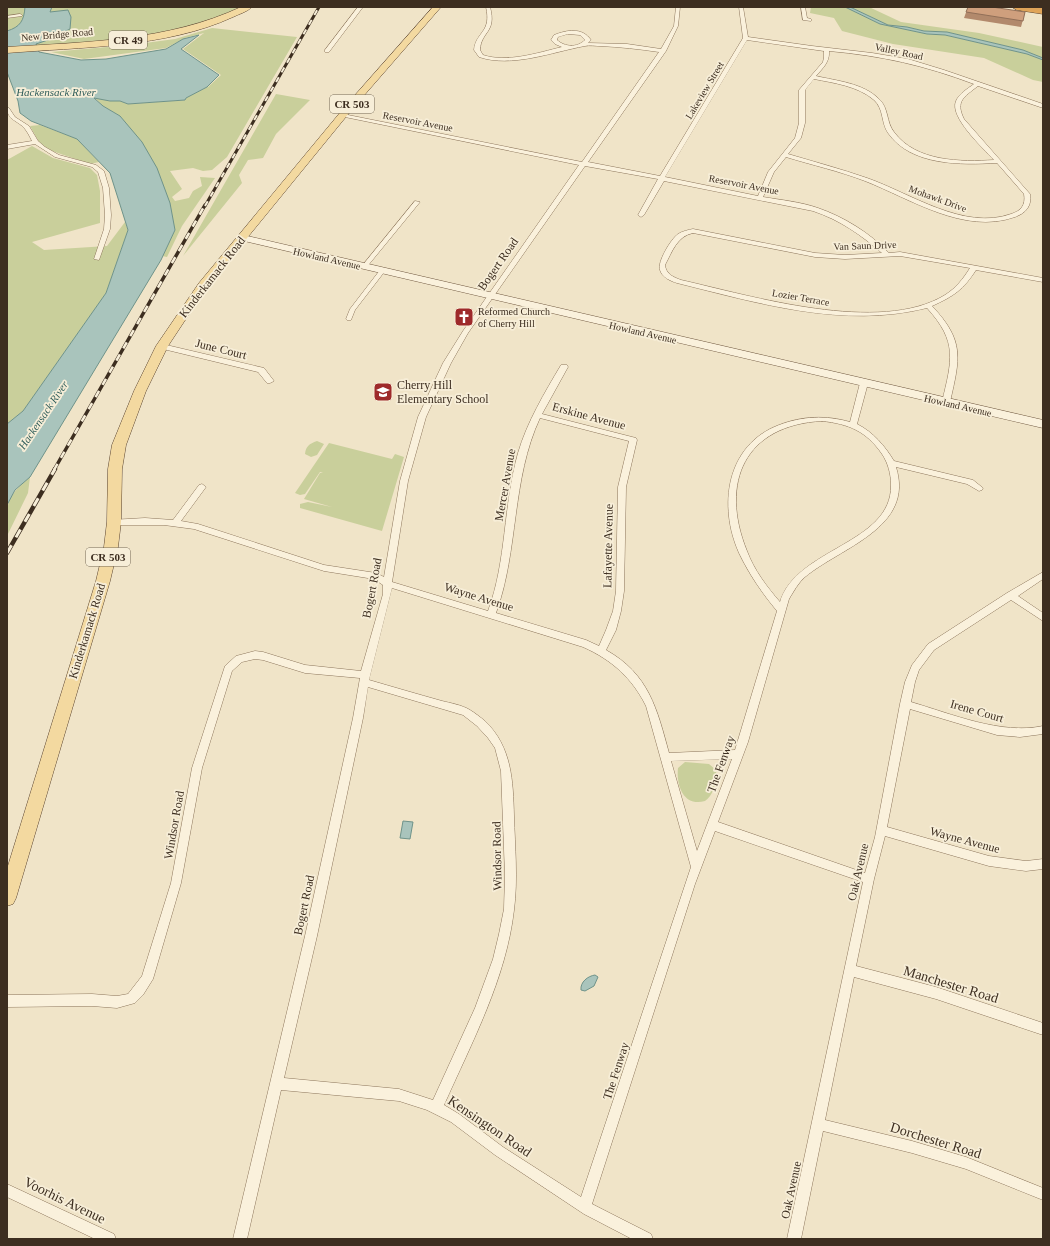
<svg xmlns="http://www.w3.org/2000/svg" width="1050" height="1246" font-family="'Times New Roman',serif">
<rect width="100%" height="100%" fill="#f0e4c8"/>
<path fill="#c9cf9b" d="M7,7h234c-65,36 -161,36 -234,41z
M811,7h34l35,17 47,10 18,1 82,19 16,6v22l-10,-2 -49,-22 -91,-14 -51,-13 -8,-13 -24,-5z
M850,7h19l32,15 78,11 64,14v11l-20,-8 -76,-18 -23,-1 -17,-4 -19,-2z
M212,28l85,9 -70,120 -15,13 -9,1 -10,-3 -23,3 12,18 -10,8 3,4 14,-3 4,-7 9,-5 -2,-9 15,1 -33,48 -15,31 -5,-1 13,-26 -55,-114 -17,-10 -9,-9 16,4h10l8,3 57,-4 1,-2 21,-11h1l13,-12 -38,-26 21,-16 -19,5 -19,10 -82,11 -33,-7 79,-7 45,-6z
M276,94l34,6 -34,34 -13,24 -15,2 -9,15 3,8 -59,73z
M40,125l37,14 22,23 -9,2 -38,-13 -12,-7 -10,-18z
M32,146l21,12 37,10 7,7 3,16v32l-68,19 12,8 63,-4 18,-24 3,8 -22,63 -83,118 -16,13v-264z
M317,441l7,3 -7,11 -6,2 -6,-3c1,-8 4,-10 12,-13z
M329,443l63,16 3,-5 9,3 -22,74 -82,-23v-4l8,-2 24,5 -28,-8 16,-26 3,-1h-3l-15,22 -5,1 -5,-2z
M30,477l-2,16 -21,43c0,-32 -3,-37 23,-59z
M685,762l24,2 7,6c1,11 -2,25 -11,31 -21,6 -29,-15 -27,-33z"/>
<path fill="#a9c4bc" stroke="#6f938a" d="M25,7h27l-2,5 18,-2 3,7 -1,12 -22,11 -12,4 3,8 42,8 25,-1 60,-10 17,-10 16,-4 -18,14 38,26 -12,12 -21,11 -1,2 -57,4 -8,-3h-10l-16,-3 9,8 17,10 22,26 15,26 13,35 5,27 -14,30 -131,217 -15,13 -8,15v-81l16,-13 83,-118 22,-63 -18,-57 -33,-34 -46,-18 -11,-8 -2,-12 -11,-29v-41c13,-4 17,-10 18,-24z
M845,7h5l38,18 19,2 17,4 23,1 76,18 20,8v2l-16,-6 -82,-19 -18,-1 -47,-10z
M403,821l10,1 -3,17 -10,-1z
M595,975l3,2 -4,9 -9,5 -4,-1c-1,-8 7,-14 14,-15z"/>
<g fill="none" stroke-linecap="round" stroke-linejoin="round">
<g stroke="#8d765c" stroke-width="1">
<path id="street" d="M358,7h5l-34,45h-4v-2z
M486,7h4c7,26 -9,24 -10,43l3,5c24,8 54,-2 79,-8l-7,-3 -4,-4 3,-5c13,-5 28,-8 37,5l-3,3 39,1 34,5 13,-23 2,-19h4l-2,19 -12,25 -78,111 72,14 83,-138 -4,-31h4l5,30 64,9 60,7 36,6 36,11 99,34v4l-65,-22c-14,11 -23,15 -14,33l66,75c2,12 -4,19 -15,23 -51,18 -104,-18 -150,-36 -26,-10 -53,-16 -79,-24l-12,15 -11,25c18,3 38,5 55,11 26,9 52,25 71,45l11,-1 143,26v4l-67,-12c-13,20 -22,26 -44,36 33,35 28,52 18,96l-4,2 -4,-2c10,-42 16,-60 -15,-94 -84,21 -169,-5 -250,-25 -7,-2 -15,-6 -17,-13 -3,-8 11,-31 18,-36 5,-3 10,-4 15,-5l122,24 30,2 37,-2c-21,-18 -42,-33 -69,-42l-149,-30 -20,34 -3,2 -3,-2 20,-36 -73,-13 -117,167 -17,30 -25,54 -18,64 -16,101 96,29c19,-51 15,-106 30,-158 9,-31 27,-61 43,-88h6l1,2 -26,47 94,24 1,2 -11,47 -2,104 -3,20 -5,19 -10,20c43,24 51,59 63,103l66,-3 42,-139c-15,-18 -28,-37 -38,-58 -21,-47 -13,-108 40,-128 23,-9 47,-10 71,-3l10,-39 4,-2 4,2 -11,41c16,8 28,22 37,37l79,19 10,8 -1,2 -3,1 -12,-7 -71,-17c19,61 -55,80 -91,110 -7,6 -11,14 -16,22l-41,143 -30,80 147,51 10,-36 25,-133 5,-22 7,-17 16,-21 79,-51 36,-21v7l-25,17 25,17v8l-32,-21 -77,50 -15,20 -4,12 -4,20c41,12 90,33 132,24v8l-23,3 -23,-2 -87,-26 -23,118 102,29 37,5 17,-2v10l-17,2 -37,-5 -104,-30 -11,43 -18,87 80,21 107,36v12l-107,-36 -82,-22 -29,143 87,21 54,16 77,31v12l-77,-31 -54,-16 -89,-22 -22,108h-14l76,-357 -148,-51 -20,53 -103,320 59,30 2,5h-21l-48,-25 -89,-59 -44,-33 -24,-12 -28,-9 -118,-11 -34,149h-14l72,-303 48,-218 7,-40 -55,-5 -42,-13 -8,-1 -13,3 -10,9 -30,97 -21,115 -28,96 -10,16 -8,8 -18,5 -25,-2 -85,1v-12l85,-1 25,2 11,-2 14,-18 29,-93 21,-115 33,-102 11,-10 19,-5 8,1 42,13 56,6 22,-77v-9l-9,-6 -50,-8 -130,-42 -30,-4h-50l-4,-3 1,-2 34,-2 28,2 26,-35 3,-1 4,3 -25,34 17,3 126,41 52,8 8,4 16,-96 18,-64 25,-54 20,-32 116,-166 -239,-49 3,-2 239,48 77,-110c-20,-3 -39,-5 -59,-6 -4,0 -11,-1 -15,0 -33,6 -73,22 -106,11l-5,-7c2,-19 18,-17 12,-43zM568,34l12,1 5,5c-8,8 -20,7 -28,0l1,-3zM747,40l77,11v6l-1,5 -24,28v33l-4,15 -27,34 -10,24 -93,-19zM829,51c54,5 94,14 145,33 -7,5 -15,10 -18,17 -7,16 27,47 38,59 -33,2 -78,2 -100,-28 -8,-10 -5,-24 -15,-33 -16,-16 -42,-18 -63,-23 7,-8 14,-14 13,-25zM814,79c20,4 44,7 60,21 10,9 7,23 14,33 23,33 73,32 109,30l27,31c2,11 -3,17 -13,20 -47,17 -101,-21 -144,-36 -26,-9 -52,-16 -79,-24l13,-16 4,-15v-33zM693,233l122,24 30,2 55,-3 70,12c-7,11 -14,20 -25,27 -65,40 -193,1 -264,-15 -8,-3 -15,-6 -16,-15 7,-13 12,-29 28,-32zM540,418l89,23 -11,46 -2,104 -3,20 -7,19 -7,16 -13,-6 -90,-27c23,-63 15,-133 44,-195zM822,421c27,3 44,10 60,33 6,9 9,20 9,31 1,59 -95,63 -111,117 -13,-15 -26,-32 -33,-51 -28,-69 -2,-126 75,-130zM392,588l191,59c29,13 49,31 63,59l45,161 -110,330 -78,-50 -44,-33 -15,-9c28,-63 62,-126 70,-195 4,-31 1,-63 0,-94 -1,-35 -2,-69 -29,-95 -5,-4 -10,-8 -15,-11 -8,-5 -20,-7 -28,-9 -25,-7 -49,-14 -73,-21zM368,687l95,28 14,11 11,12 7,10 6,23 4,104 -1,34 -5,25 -6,25 -18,49 -42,92 -34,-11 -115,-11 33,-142 46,-218zM732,759l-35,92 -26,-90z
M801,7h4l2,11 4,1v2l-8,-1z
M20,14l2,1v1l-15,2v-2z
M7,107l2,1 6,9 14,9 9,15 7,6 14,8 37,10 8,6 5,17 2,27 -1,14 -11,31 -5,-1 10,-30 1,-14 -2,-27 -5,-16 -6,-5 -37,-10 -20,-13 -28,5v-4l25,-4c-2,-4 -4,-8 -7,-12 -7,-9 -18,-8 -18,-22z
M415,201l5,1 -54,66h-4v-2z
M382,269l3,2 -30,39 -4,10h-4l-1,-1 4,-10 30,-39z
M159,344h3l102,24 10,13 -4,2h-3l-9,-11 -99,-24z
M7,1184l107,50 2,5h-21l-88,-42z"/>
</g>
<g stroke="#6f573f" stroke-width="1">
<path id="secondary" d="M243,235l800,185v8l-803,-188 -2,-2 2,-2z"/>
</g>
<g stroke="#5b4430" stroke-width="1">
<path id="primary" d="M241,7h11c-5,5 -13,7 -19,10 -67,31 -153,30 -226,36v-6c80,-5 161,-6 234,-40z
M433,7h8l-87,100 -147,180 -39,59 -22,45 -20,54 -4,24 -1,53 -3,25 -8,34 -94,317 -3,6 -6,2v-37l89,-288 8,-34 3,-25 1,-53 4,-24 22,-54 22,-45 43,-63 149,-180z"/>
</g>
<g stroke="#5b4430" stroke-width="1">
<path id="highway" d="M1012,7l31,1v6l-26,-4z"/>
</g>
<use href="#street" fill="#faf1dc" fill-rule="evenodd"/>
<use href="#secondary" fill="#faf1dc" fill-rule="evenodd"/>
<use href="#primary" fill="#f3d9a0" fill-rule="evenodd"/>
<use href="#highway" fill="#e0a458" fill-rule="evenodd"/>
<g stroke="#3d2e20" stroke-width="3">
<path id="rail-far2" d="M205,206l114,-199"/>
</g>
<g stroke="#3d2e20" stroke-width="3.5">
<path id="rail-far1" d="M54,470l151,-265"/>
</g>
<g stroke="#3d2e20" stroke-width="4.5">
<path id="rail" d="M7,553l48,-84"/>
</g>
<use href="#rail-far2" stroke="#f7eed8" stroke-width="2" stroke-dasharray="5.5" stroke-linecap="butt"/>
<use href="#rail-far1" stroke="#f7eed8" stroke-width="2.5" stroke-dasharray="7" stroke-linecap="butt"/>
<use href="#rail" stroke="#f7eed8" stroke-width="3" stroke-dasharray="9" stroke-linecap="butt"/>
</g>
<path fill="#b2896c" d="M968,7l57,5 -4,15 -57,-9z"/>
<path fill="#cf9f7d" stroke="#916f58" d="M968,7h24l33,5 -2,9 -57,-9z"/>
<defs>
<g id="church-square" transform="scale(1)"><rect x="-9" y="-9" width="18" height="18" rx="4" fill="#9e2a2b" stroke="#f7eed8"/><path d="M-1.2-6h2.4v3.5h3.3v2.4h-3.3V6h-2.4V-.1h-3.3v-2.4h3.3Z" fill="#fff"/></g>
<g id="school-square" transform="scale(1)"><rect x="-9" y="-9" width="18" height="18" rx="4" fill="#9e2a2b" stroke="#f7eed8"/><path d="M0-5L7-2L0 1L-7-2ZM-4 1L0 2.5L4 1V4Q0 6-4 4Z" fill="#fff"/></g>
</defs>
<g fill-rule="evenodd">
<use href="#church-square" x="464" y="317"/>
<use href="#school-square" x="383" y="392"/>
</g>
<g text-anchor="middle" stroke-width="3.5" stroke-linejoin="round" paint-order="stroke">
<g font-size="10" fill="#3d2e20" stroke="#f7eed8">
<text transform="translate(57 34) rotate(-5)" y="4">New Bridge Road</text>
<text transform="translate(899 51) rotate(12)" y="4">Valley Road</text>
<text transform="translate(704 90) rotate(-59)" y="4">Lakeview Street</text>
<text transform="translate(418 121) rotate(11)" y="4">Reservoir Avenue</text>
<text transform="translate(744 184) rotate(11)" y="4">Reservoir Avenue</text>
<text transform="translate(938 198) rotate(20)" y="4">Mohawk Drive</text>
<text transform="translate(865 245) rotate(-2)" y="4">Van Saun Drive</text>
<text transform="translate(327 258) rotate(13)" y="4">Howland Avenue</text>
<text transform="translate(801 297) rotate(10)" y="4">Lozier Terrace</text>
<text transform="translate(643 332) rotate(13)" y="4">Howland Avenue</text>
<text transform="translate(958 405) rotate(13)" y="4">Howland Avenue</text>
</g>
<g font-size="10" fill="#3d2e20" stroke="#f7eed8" text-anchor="start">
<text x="478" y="315">Reformed Church<tspan x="478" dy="12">of Cherry Hill</tspan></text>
</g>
<g fill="#f7eed8" stroke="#756857" stroke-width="1">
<rect x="109" y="31" width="38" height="18" rx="3"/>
<rect x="330" y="95" width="44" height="18" rx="3"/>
<rect x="86" y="548" width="44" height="18" rx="3"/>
</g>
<g font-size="11" font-weight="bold" fill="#3d2e20">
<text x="128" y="44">CR 49</text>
<text x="352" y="108">CR 503</text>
<text x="108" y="561">CR 503</text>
</g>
<g font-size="11" font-style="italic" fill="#2f5d5a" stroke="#f7eed8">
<text x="56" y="96">Hackensack River</text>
<text transform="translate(43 415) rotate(-56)" y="4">Hackensack River</text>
</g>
<g font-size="12" fill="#3d2e20" stroke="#f7eed8">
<text transform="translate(498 264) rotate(-55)" y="4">Bogert Road</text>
<text transform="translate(212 277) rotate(-52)" y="4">Kinderkamack Road</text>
<text transform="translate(221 349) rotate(14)" y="4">June Court</text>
<text transform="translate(589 416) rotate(15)" y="4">Erskine Avenue</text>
<text transform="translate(505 485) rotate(-80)" y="4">Mercer Avenue</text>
<text transform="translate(608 546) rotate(-89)" y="4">Lafayette Avenue</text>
<text transform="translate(372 588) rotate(-79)" y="4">Bogert Road</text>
<text transform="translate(479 597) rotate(17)" y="4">Wayne Avenue</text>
<text transform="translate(87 631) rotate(-73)" y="4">Kinderkamack Road</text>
<text transform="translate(977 711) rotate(16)" y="4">Irene Court</text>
<text transform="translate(721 764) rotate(-70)" y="4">The Fenway</text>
<text transform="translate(174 825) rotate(-80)" y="4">Windsor Road</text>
<text transform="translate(965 840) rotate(15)" y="4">Wayne Avenue</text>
<text transform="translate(497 856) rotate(-91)" y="4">Windsor Road</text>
<text transform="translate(858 872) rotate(-77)" y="4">Oak Avenue</text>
<text transform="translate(304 905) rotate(-78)" y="4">Bogert Road</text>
<text transform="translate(616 1071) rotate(-72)" y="4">The Fenway</text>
<text transform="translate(791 1190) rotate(-78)" y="4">Oak Avenue</text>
</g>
<g font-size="12" fill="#3d2e20" stroke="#f7eed8" text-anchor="start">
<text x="397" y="389">Cherry Hill<tspan x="397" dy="14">Elementary School</tspan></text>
</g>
<g font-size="14" fill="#3d2e20" stroke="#f7eed8">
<text transform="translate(951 984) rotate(17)" y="5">Manchester Road</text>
<text transform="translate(490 1126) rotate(34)" y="5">Kensington Road</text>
<text transform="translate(936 1140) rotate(17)" y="5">Dorchester Road</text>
<text transform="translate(65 1200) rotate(26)" y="5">Voorhis Avenue</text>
</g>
</g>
<rect width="1050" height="1246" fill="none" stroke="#3d2e20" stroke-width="16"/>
</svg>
